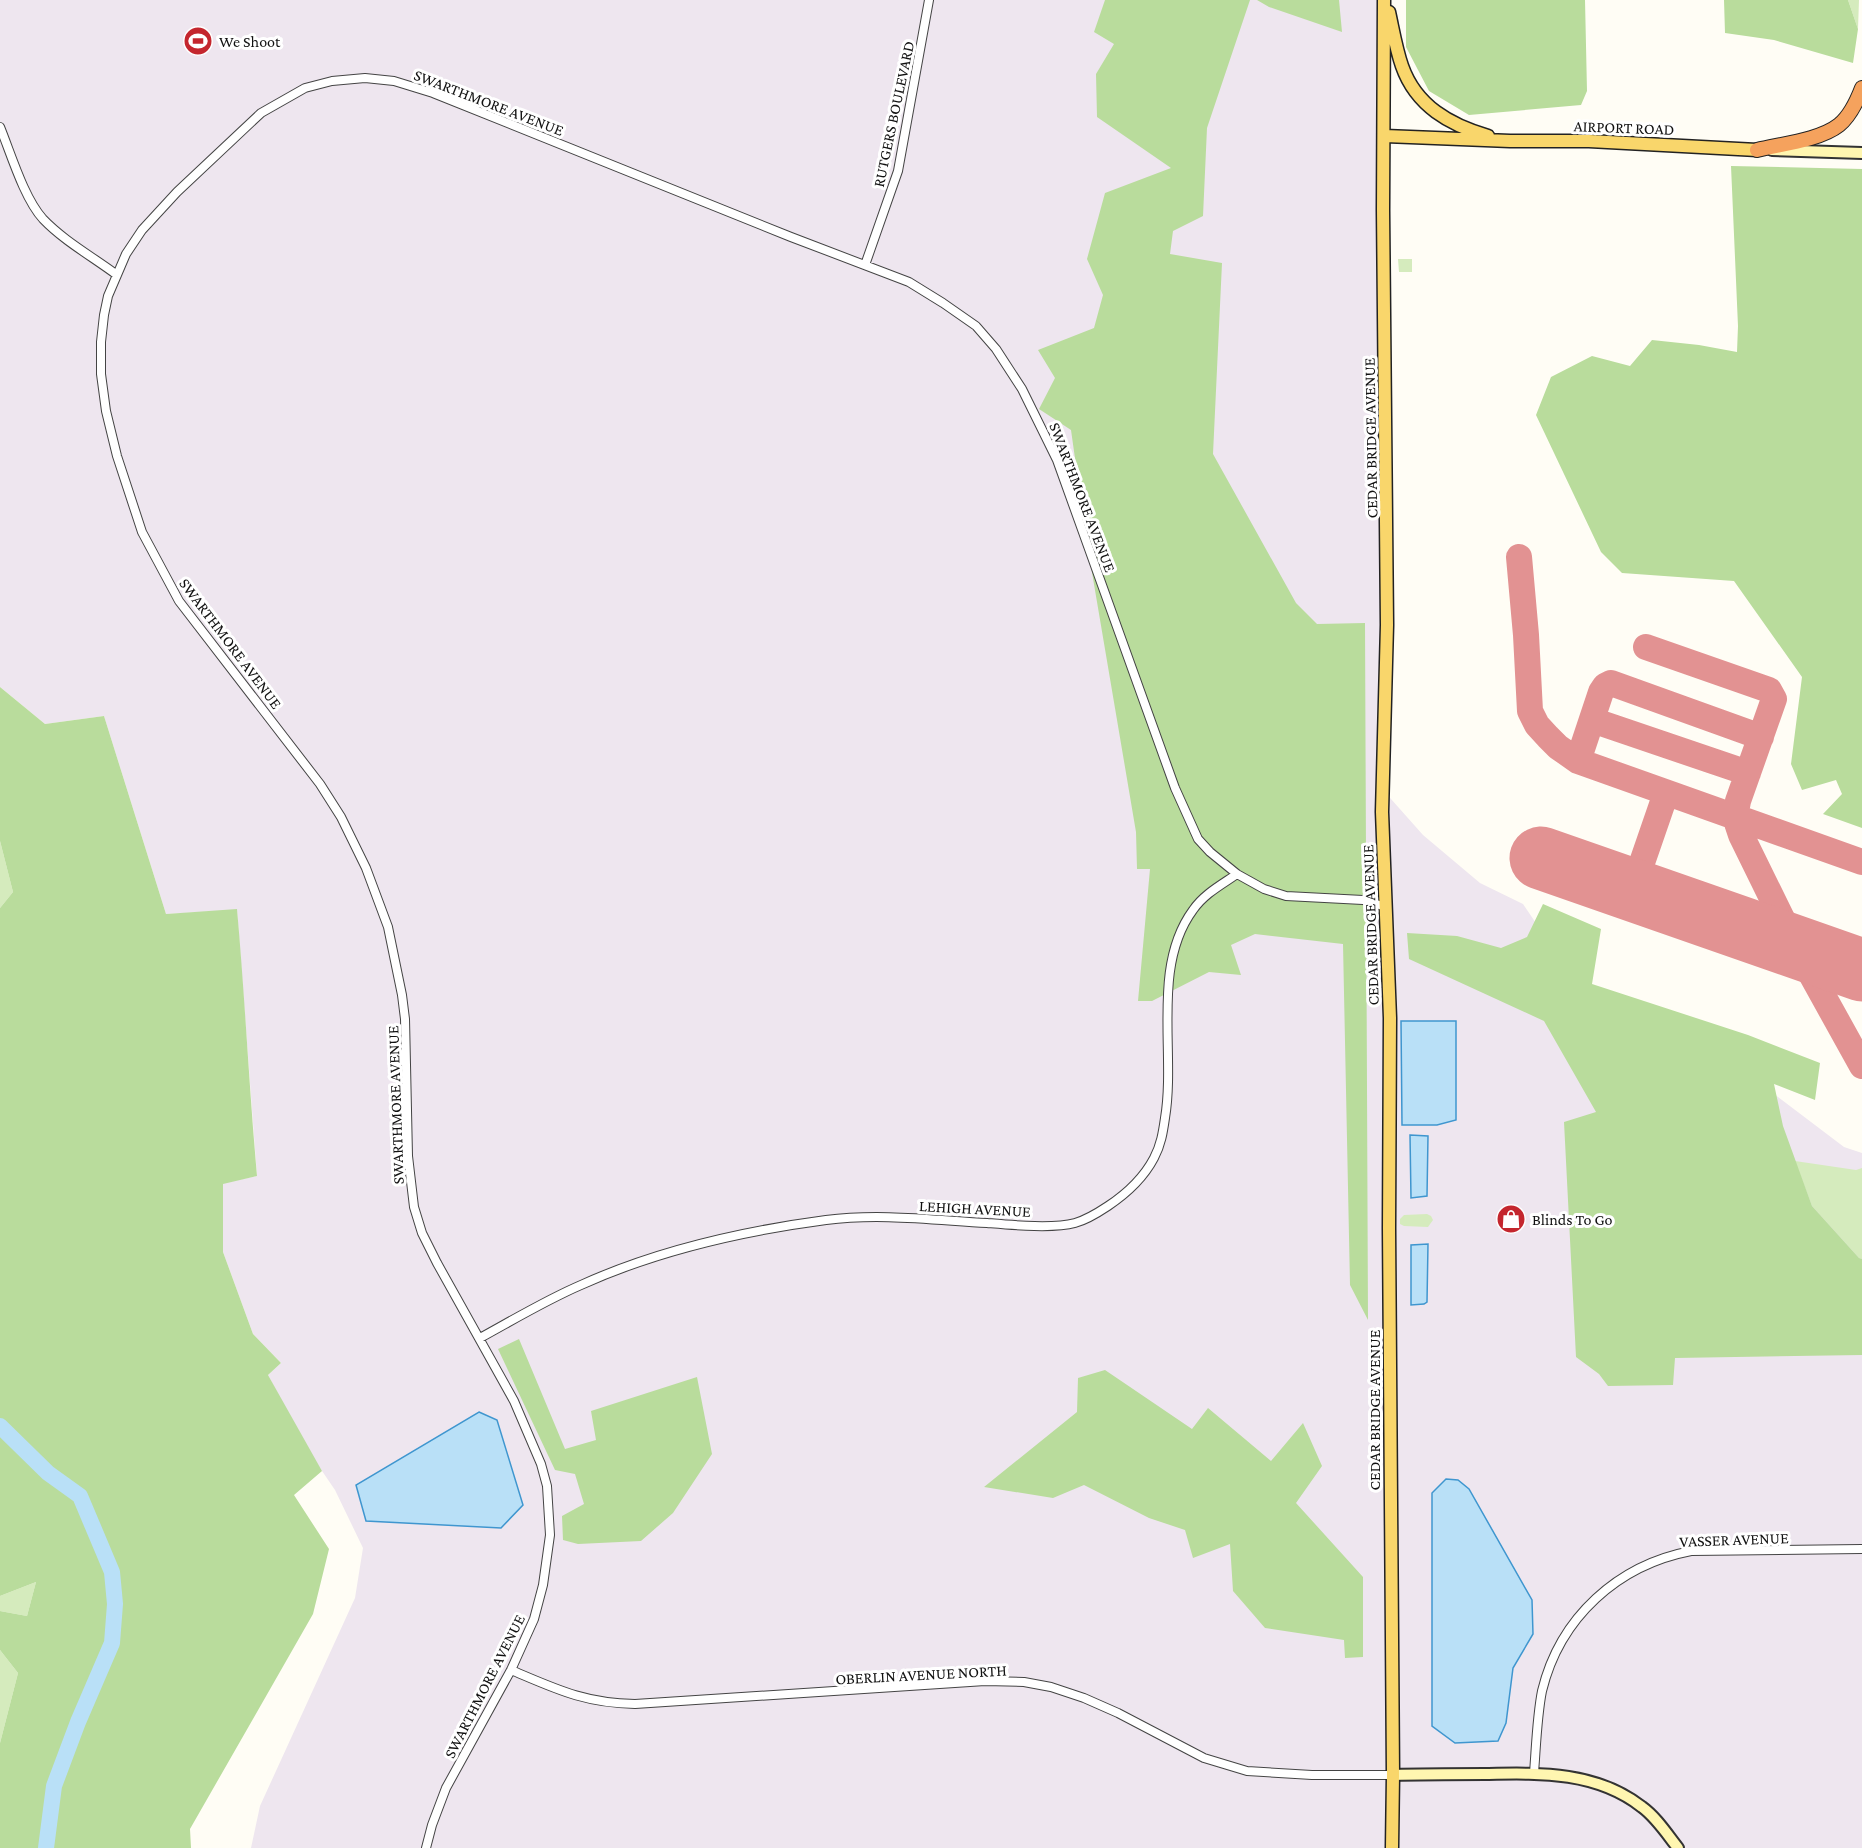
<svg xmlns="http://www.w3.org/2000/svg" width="1862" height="1848" font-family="'Crimson Pro',serif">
<rect width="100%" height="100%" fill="#fffdf5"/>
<path fill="#eee6ef" d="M0,0h1384l-1,790 40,45 57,48 43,21 40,59 51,47 147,74 83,63 18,6v695h-1611l9,-42 95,-208 8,-50 -28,-58 -30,-44 -37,-71 13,-12 -28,-29 -30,-82v-69l34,-7 -20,-266 -71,4 -62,-198 -59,8 -45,-37z"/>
<path fill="#d5ebbd" d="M1848,0h11l-1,29z
M1398,259h14v13h-13z
M0,841l13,51 -13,16z
M1795,1161l61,9 6,-2v91l-3,-1 -47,-52z
M1427,1214l4,2 2,4 -5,7 -24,-1 -4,-2v-5l4,-4z
M36,1582l-9,34 -27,-5v-15z
M0,1650l18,23 -18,70z"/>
<path fill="#b9dc9c" d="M1105,0h145l-43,128 -4,88 -30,15 -3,23 52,9 -9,191 83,149 21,21 48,-1 3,697 -18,-35 -7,-341 -88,-10 -24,11 10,30 -32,-3 -57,29h-14l12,-132h-13l-1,-37 -49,-289 -16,-113 -32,-21 16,-31 -17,-28 56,-22 9,-33 -16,-36 18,-66 66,-25 -74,-51 -1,-43 18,-30 -20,-12z
M1257,0h82l3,32 -73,-25z
M1406,0h179l2,91 -6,14 -112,10 -40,-24 -23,-44z
M1724,0h124l10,29 -5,34 -79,-23 -49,-7z
M1731,166l131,3v659l-39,-14 19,-20 -6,-14 -34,10 -11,-26 11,-87 -68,-96 -112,-8 -21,-21 -65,-137 15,-38 41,-21 38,10 22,-26 47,5 38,7 1,-26z
M0,687l45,37 59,-8 62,198 71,-5c8,89 12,178 20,267l-34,8v68l30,82 28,29 -13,12 54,96 -28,24 35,54 -16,65 -123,215 1,19h-191v-105l18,-70 -18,-23v-39l27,5 9,-34 -36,14v-688l13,-16 -13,-51z
M1543,904l58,25 -9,55 156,51 72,28 -5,37 -41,-16 9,42 29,80 47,52 3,1v96l-187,3 -2,27 -65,1 -9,-12 -23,-17 -12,-235 32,-10 -52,-91 -135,-62 -2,-26 50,3 44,12 26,-11z
M519,1339l46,110 31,-9 -5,-29 106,-34 15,77 -39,59 -32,28 -63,3 -15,-4 -1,-24 22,-12 -9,-30 -20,-4 -57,-121z
M1105,1370l87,59 16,-21 63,53 32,-38 19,43 -26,37 67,74v80l-18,1 -1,-18 -79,-12 -32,-37 -3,-47 -37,14 -8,-28 -36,-12 -65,-33 -31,13 -69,-11 93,-75 1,-34z"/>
<path fill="#b9e0f7" stroke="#3f96cf" stroke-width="1.5" d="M1401,1021h55v99l-19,5h-35z
M1410,1135l18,1 -1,60 -16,2z
M1428,1244l-1,58 -3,2 -13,1v-60z
M479,1412l18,8 26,85 -22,23 -135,-7 -10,-36z
M1446,1479l12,1 11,9 63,111 1,34 -20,34 -7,55 -8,18 -43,2 -23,-17v-233z"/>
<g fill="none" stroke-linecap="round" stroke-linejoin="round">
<path stroke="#b9e0f7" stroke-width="16" d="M0,1426l48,47 32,23 32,76 3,32 -3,39 -34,79 -24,64 -8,62"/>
<path stroke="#e29292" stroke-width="26" d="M1519,557l7,78 4,76 7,14 11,12 10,10 20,14 284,101
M1646,647l123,43 5,9 -36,102 -3,16 6,18 55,112 66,119
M1592,720l156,53
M1578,761l23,-69 4,-6 6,-3 150,54
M1642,893l-6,-13 30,-87"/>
<path stroke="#e29292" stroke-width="63" d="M1541,858l321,112"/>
<g stroke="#444" stroke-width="10">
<path id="street" d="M0,127c11,27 24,71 43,92 21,22 50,38 74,56
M865,265l33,-94 31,-171
M480,1338c33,-18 66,-38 101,-53 77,-35 162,-54 245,-65 53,-7 108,0 161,3 24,2 66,6 88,0 11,-3 24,-11 33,-17 18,-12 36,-29 46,-48 7,-13 9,-26 11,-40 11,-66 -14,-151 28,-208 11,-16 28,-25 44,-36
M511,1670c45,19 73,33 124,34l350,-23 39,1 27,5 33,11 34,15 86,45 43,13 65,4h81
M1534,1773c2,-25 3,-57 8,-82 18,-74 76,-126 149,-140l171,-2
M426,1848l6,-23 14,-37 65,-118 23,-51 9,-34 7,-50 -3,-49 -6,-22 -27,-63 -77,-138 -15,-30 -8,-26 -6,-51 -3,-137 -3,-24 -14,-68 -22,-59 -25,-51 -21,-33 -141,-183 -37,-69 -25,-76 -11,-45 -5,-37v-32l3,-27 4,-19 18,-42 16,-24 35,-38 84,-79 44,-25 27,-7 33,-3 29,3 39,12 358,144 118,45 34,21 33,23 20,23 26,40 35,71 118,328 23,51 12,13 27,22 27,15 22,7 77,4 23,7"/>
</g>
<g stroke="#333" stroke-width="14">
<path id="secondary" d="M1772,150l90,3
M1393,1775c31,-1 61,-1 92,-1 54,-1 111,-3 157,33 14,10 25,27 36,41"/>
</g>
<g stroke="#222" stroke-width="15">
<path id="primary" d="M1384,0l-1,210 4,415 -5,187 8,206 -1,210 4,547 -1,73
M1389,12c4,18 7,37 13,54 14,40 48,59 86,70
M1385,136l125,5h79l168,9"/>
</g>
<g stroke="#222" stroke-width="16">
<path id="highway" d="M1757,150c25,-6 63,-10 82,-25 11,-9 18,-24 23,-37"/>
</g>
<use href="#street" stroke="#fff" stroke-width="8"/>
<use href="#secondary" stroke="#fff6b0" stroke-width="10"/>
<use href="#primary" stroke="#f9d66b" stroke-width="12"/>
<use href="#highway" stroke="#f5a25d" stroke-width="14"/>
</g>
<defs>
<g id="stadium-disc" transform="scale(1.5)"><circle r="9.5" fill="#c4262e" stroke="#fff"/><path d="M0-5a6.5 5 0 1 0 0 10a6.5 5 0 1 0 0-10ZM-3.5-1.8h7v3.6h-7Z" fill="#fff"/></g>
<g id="shop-disc" transform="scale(1.5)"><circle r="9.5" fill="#c4262e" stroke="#fff"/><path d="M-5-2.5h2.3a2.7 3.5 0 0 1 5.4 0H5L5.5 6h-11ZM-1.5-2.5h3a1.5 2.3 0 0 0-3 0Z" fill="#fff"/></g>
</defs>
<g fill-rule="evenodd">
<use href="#stadium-disc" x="198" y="41"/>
<use href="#shop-disc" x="1511" y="1219"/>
</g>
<g text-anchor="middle" stroke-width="6" stroke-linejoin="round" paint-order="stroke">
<g font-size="16" fill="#111" stroke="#fff" text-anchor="start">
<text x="219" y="47">We Shoot</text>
<text x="1532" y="1225">Blinds To Go</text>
</g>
<g font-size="16" fill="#111" stroke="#fff">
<text transform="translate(489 102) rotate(21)" y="6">SWARTHMORE AVENUE</text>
<text transform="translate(893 114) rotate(-78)" y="6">RUTGERS BOULEVARD</text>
<text transform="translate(1624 127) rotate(2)" y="6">AIRPORT ROAD</text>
<text transform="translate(1370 438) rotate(-91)" y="6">CEDAR BRIDGE AVENUE</text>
<text transform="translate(1083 497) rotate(69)" y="6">SWARTHMORE AVENUE</text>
<text transform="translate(231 643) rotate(53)" y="6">SWARTHMORE AVENUE</text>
<text transform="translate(1370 925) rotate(-92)" y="6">CEDAR BRIDGE AVENUE</text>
<text transform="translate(395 1105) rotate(-92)" y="6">SWARTHMORE AVENUE</text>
<text transform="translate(975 1208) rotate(3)" y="6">LEHIGH AVENUE</text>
<text transform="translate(1374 1410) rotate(-90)" y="6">CEDAR BRIDGE AVENUE</text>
<text transform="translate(1734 1539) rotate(-2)" y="6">VASSER AVENUE</text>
<text transform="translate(921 1674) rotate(-3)" y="6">OBERLIN AVENUE NORTH</text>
<text transform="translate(484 1686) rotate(-63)" y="6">SWARTHMORE AVENUE</text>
</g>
</g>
</svg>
